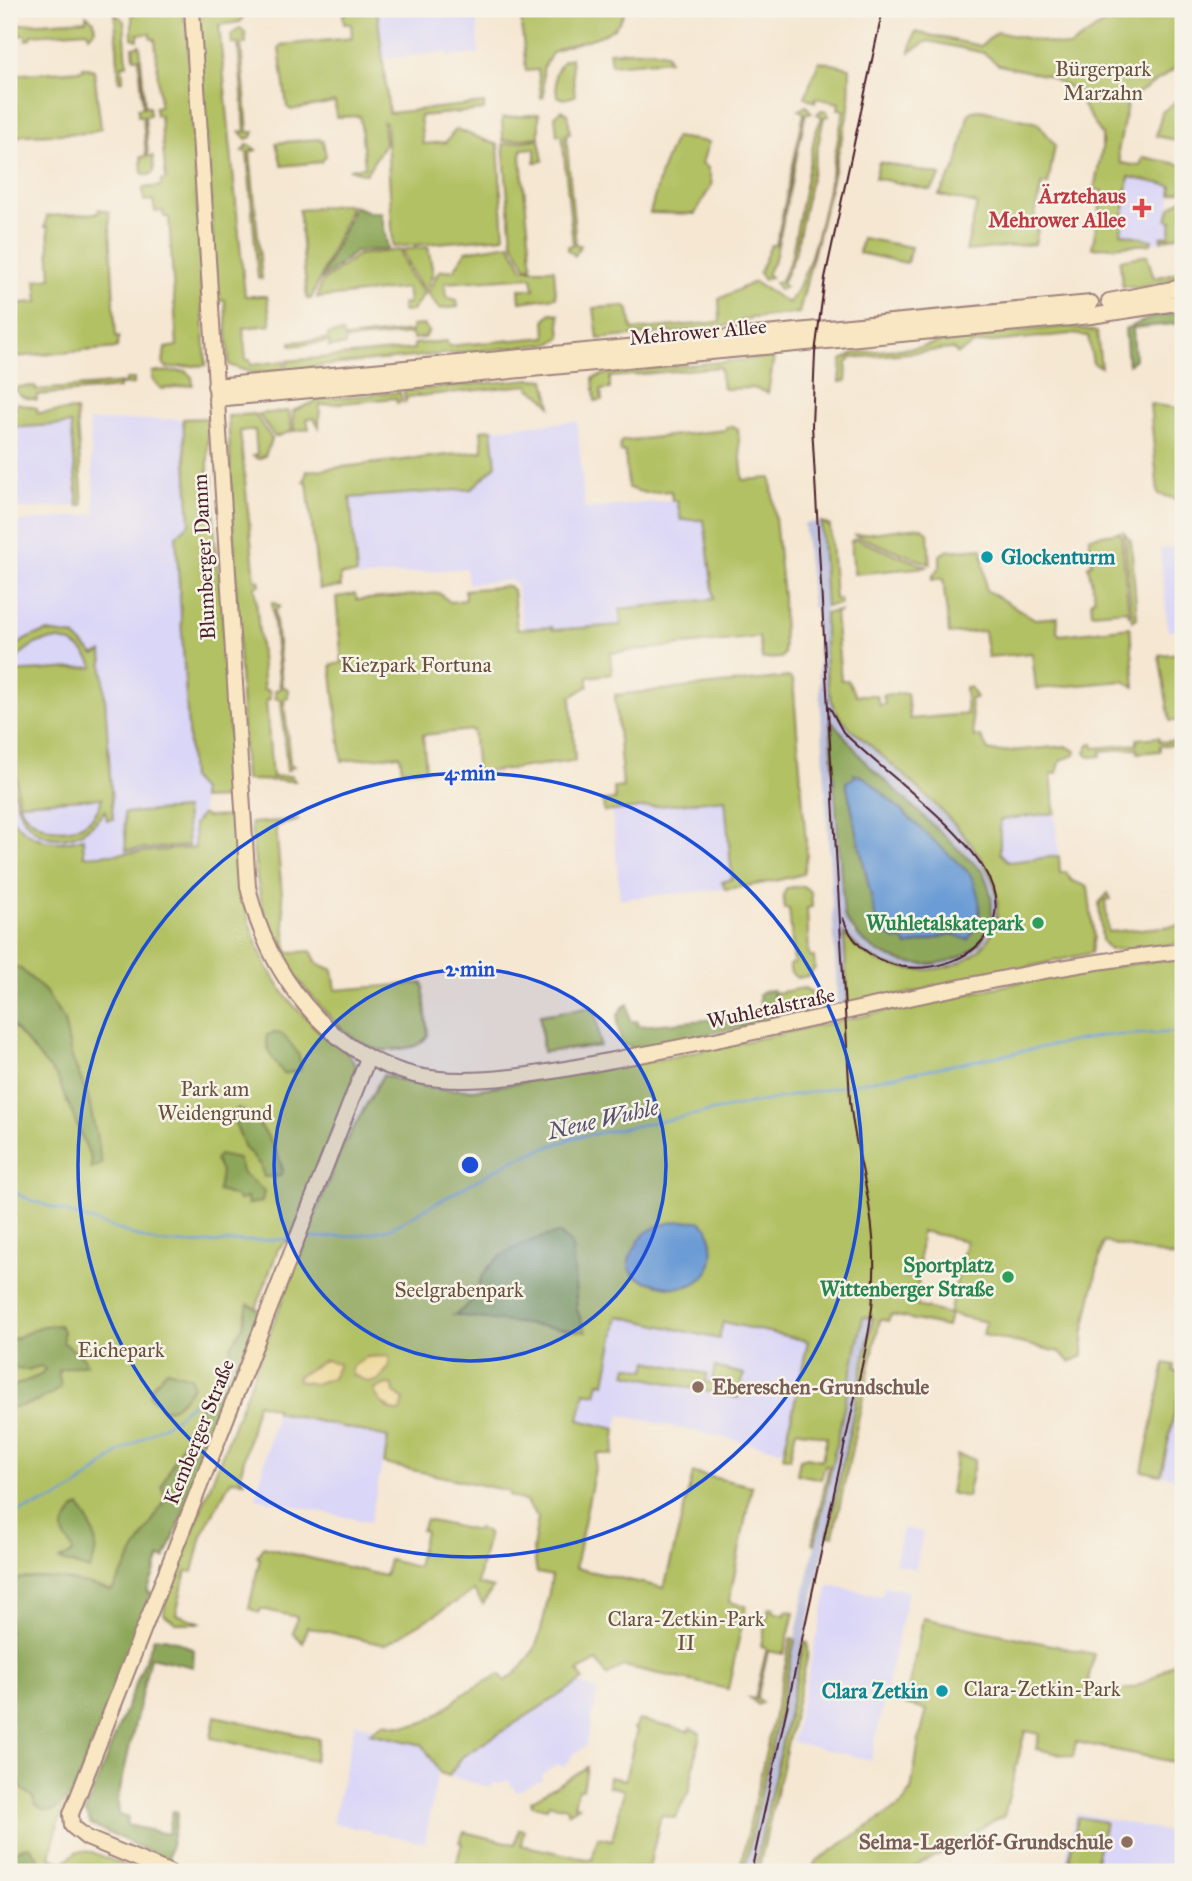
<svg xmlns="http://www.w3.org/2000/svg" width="1192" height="1881" font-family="'IM FELL Great Primer',serif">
<rect width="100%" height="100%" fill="#f7f3e8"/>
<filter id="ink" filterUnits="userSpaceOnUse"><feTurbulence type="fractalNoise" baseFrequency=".0143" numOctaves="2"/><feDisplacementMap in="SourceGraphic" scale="14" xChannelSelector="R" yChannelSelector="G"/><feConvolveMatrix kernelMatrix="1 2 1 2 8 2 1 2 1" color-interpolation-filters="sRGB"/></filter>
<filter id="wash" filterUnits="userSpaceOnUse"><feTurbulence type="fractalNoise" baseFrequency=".00686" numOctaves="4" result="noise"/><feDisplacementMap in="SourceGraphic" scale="28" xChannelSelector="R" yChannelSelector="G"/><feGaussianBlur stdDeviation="1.57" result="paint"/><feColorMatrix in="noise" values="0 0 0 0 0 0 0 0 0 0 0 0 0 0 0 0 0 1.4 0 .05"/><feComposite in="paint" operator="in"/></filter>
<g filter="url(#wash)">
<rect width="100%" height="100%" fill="#f5e7d2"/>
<path fill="#dad6f7" d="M377,9h99l3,45 -31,3 -1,-5 -64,7z
M1129,177l44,9 -5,34 4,1 -6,17 -4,-1 -1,4 -10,3 1,-4 -31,-7z
M183,419l7,104 -14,13 15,243 10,11 1,24 -8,10 1,24 -111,8 -15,-13h-18l-18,-5 -14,-10 -10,-13v-292l86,-9 -6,-93z
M577,421l8,88 92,-9 27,20 11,79 -94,10 1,16 -69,5 -1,-3 -29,2 -7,-46 -6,-3 -42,4 -2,-16 -108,10 -8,-80 109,-9 37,-24 -4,-36z
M71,424l7,82 -69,4v-82z
M1183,547v88h-6l-1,-5 -8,1 -8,-82z
M725,799l7,80 -9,3 2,7 -105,10 -8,-88z
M1055,813l4,43 -50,6 -9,-9v-33z
M618,1316l101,23 4,-17 86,19 -25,110 -164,-36 -4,14 -37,-8 6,-29 14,-10h6z
M1180,1386l3,1v93l-22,-5z
M276,1412l112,25 -18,85 -114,-24z
M903,1528l20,4 -7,37 -21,-5z
M829,1585l53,11 3,-10 23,5 -37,169 -79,-18z
M578,1683l20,8 -12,55 -14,9 -4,8 -6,5 -3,-4 -18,11 2,5 -27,12 -8,-12 -8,4 -8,-1 -1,5 -42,-12 13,-19z
M355,1723l62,13 21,33 -13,74 -92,-20z
M1076,1812l107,23 -5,37h-115z"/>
<path fill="#c0c2dd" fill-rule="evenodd" d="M821,522l5,84 -2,6 5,70 5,24 6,12 117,109 33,47 7,22v19l-12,28 -22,19 -18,7 -29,2 -22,-4 -28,-12 -22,-21 4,73 -10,2 -23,-402h-3l-8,-84zM833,722l33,41 104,95 18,25 3,34 -8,19 -17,18 -112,-19 -10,-18z
M878,1277l-12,79 -112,516h-10l114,-525 7,-47z"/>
<path fill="#b2c164" stroke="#7e7048" stroke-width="2" fill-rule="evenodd" d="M173,9l9,5 5,11 19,340 -39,3 -4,-5 2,-15 12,-2 -8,-129h-5l-1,-6 -8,1 -2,-12 -9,1 -1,-13 18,-2v-5l5,-1 -6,-65h-4l-1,-8 5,-1 -5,-67 -5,-1v-4h-12v6l-6,-2v-23l6,-4z
M208,9h34l2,6 -4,7 -21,3 26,271h22l4,29 -28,3 3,32h4l1,5 33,-4 1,9 -33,3 -23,-8 -4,-65 -8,1 -18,-282z
M355,9h22l12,104 95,-10v7l-64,6 3,28 23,-2 10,-13 42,16 6,92 -111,10 -7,-124 -3,-1 2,21 -19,31 -17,-5 16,-2 -5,-51 -24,1 -1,-15 -44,8 -4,-3 -8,-58 2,-4 71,-7 -1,-14h-7l-1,-10z
M520,9h105c-8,35 -50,28 -73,44l-9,16 1,28 -3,1 -3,-28 -12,1z
M1126,9h52l5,12 -6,4h6v41h-4l-51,34 -10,52 3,11 19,3 3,-9 40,8v25l-12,4 1,-8 -43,-9 -8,56 31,7 -1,4 -59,4 11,-57 -9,-2 8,-40v-14l-30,-46 -24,-13 -49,-11 -15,-12 -56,-12 -18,11 5,-20 66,14 16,-14 72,15z
M115,13l9,8 3,44h-5l1,15 -4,1z
M86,15l8,6 1,9 -6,6 -2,-5 -55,4 -1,4 -5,1v-5l-17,1v-11l77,-5z
M240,28l5,4 1,11 -5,1 7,88h6l-2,5 -6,2 -6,-7 5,-1 -7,-87h-6l-1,-9z
M140,45l5,62h4l1,8 -5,1 3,40h5l1,16 -5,3 -7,-2 -1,-16 5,-1 -3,-40h-5v-8l5,-1 -4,-49h-5l-1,-11z
M652,50l14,3 3,7 -58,5 -2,-13z
M571,58l4,38 -11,3 -7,-3 -2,-22 8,-13z
M819,61l31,7 -1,41 -50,204 -47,5 -33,10 -121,11 -4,-31 31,-2 4,4 3,20 88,-8 -1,-23 35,-17 34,21c30,-34 45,-145 56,-193l-6,-1 1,-6 -23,-5 -1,4 -10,-5z
M83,67l11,3 7,58 -11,5 -66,2 -15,4v-64l74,-5z
M1175,102l8,1v37l-3,1 -24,-5 6,-24z
M806,106l6,7h-6l-31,146 -8,15 4,3 -7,3 -5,-7 12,-28h5l28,-132 -5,-3z
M562,110l6,4 2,19 -4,1 10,111h5l-6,11 -7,-6v-4l5,-1 -11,-110h-5l-2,-19z
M821,110l6,1 2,5 -5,1 -29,138 -13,29 4,3 -7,3 -4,-7 5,-1 11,-23 24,-125 7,-17 -5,-3z
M981,110l57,13 17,22 -7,40 -6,-1 -10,44 6,2 -3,14 -69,7 11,-47 -38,-9 18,-30 11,-50 4,-4z
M539,114v23l-36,4 -1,-23z
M675,137l34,5 -7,21 6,5 4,16 -17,30 -45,-1 12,-44z
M318,139l5,2 3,15 -5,6 -39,4 -6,-23z
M539,139l4,22 -8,1v-14l-13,1 -1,8 11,110h-6l-14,-26 -9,-97z
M248,144l8,6 -6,2 12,127 -4,-1 -11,-126 -5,-1z
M879,162l62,13 -10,15 -56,-12z
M1183,198v36l-22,7v-4l8,-1 3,-15 -5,-1 3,-12z
M344,204l7,2 -40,93h-4l-8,-89z
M99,209l10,3c3,43 4,80 7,125h3l-2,11 -103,9v15l-5,-1v-67l29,-2 -2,-22 15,-2 -3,-51h-3l2,-11 51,-3z
M862,238l49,9 -4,16 -48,-10z
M510,244l13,25h31l2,28 -36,5 -1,-13h15l-2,-12 -87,6 1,14 11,3 1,7 -19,2 -12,-16 12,-22 15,-1 12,-19z
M428,247l5,26 -8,18 -14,-20 -9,-21z
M399,250l9,22 16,22 -12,17 -9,1 -1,-8 7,-1 -2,-15 -90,10 4,-15 36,-28z
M1147,255l7,23 29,-7v6l-46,11 -15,-2 -2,-26z
M551,313l8,1 2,23 -11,7 -262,25 -1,-8 127,-12v-5l33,-3 1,5 98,-9 -1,-18z
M423,325l6,6 -5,7 -11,1 -1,-5 -67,6v5l-16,2v-5l-38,4v-4l37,-3v-5l15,-1 1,5 68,-7v-5z
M1069,326l28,6 4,35 -8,-4 -5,-27 -18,-2 -96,10 -16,10 -5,-5 -101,9 -5,5 -1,18 -6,1 2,-22 13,-7 67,-6 27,-8z
M774,357l-6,36 -15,-5 -27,1 -3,-1 -3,-21 -110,10v12l-9,1 1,10 -7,1 -2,-23 19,-6z
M185,371l7,6 1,8 -32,4 -9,-10v-7z
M126,379h8v5l-15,1v3l-82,7v5l-14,-3 -8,-7 3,-3 17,-1 1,4 90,-7z
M531,379l14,1 6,26 -11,-12 -10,-5 -1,-4 -121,12 -3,5 -1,-11z
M400,392l2,10 -5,1 -1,-5 -76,7 -1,22 -5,-9 -7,1 2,10 -15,2 -1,-20 29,-12z
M17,403l20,5 1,5 38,-3 7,95 -5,1 -7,-82 -62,4v-23l6,3z
M1150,404l33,5v92l-25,-7z
M289,411l3,20 -17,6 -17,-23z
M254,414l18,25 -7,17 -7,3 -5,-3 4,-1 -2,-25 -15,1 15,149h4l1,5 -5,1 9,104h5l1,9 -4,1 6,77 19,-1 4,5 -50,-1 -17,-364z
M208,418v57l4,1 4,81 5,31 13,213 -5,3v-6l-28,1v-9l-10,-11 -15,-243 14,-13 -7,-104z
M733,426l5,3 5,51 28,-2 12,119 1,57 -3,4 -19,1 -3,-22 -149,16 2,21 -24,3v9l-17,11 4,64 -98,12 -4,-43 -50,5 3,34 -24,1 -2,-15 -58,6 -11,-96 11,-2 -6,-66 19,-3 2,6 82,-7 11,9 15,-2v-10l44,-4 4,4 4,39 35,-2 1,3 68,-5 -1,-16 94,-10 -10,-79h-23l-4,-19h-5l-1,-10 -26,2 -17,-5 -3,-36h-5v-7l2,-4 104,-11v-3z
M492,429l4,36 -24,24 -122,9 7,76 -17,1 1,12 -22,2 -12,-107h-3l3,-11 176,-20 -2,-21z
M821,522l9,4 5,73h5v5l-14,2z
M920,527l8,5 2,32 -76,-29z
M1121,532l8,84 -1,-6 -36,3 -1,-13 4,-1 -7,-34 4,-1 -3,-27z
M1124,532l7,9 6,77 -5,3z
M856,539l72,28 -74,7 -3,-33z
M982,548l4,42 49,29 23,-2 -1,15 3,3 70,-8 5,60 -12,-6 -87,8 -4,-36 -44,4 -4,-26 -35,3 -6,-55 -11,1v-3l8,-11v-11l6,-4z
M272,602l8,4 -5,5 7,75 6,3v9l-4,1 6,66 4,1 -7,5 -6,-72h-5l-1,-9 5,-1z
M841,611l-6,2 6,67h6l9,15h21l2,10 6,-1 -2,-9 24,-2 3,26 57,-5 -2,-27h5l6,11 -6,1 4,38h7l7,13 10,2 68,-6 10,5 -1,4 -14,5 -4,13 -6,1 4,39 -55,7v33l9,9 50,-6 1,17 6,-1 6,9 16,6 6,50 -3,16 -243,54 -4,-74c7,8 14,16 23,22 49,30 135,16 130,-55 -3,-52 -89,-120 -126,-154 -10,-9 -23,-18 -31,-29 -19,-27 -14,-73 -15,-104z
M47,632l27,4 20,19 8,-3 11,167 -6,1 -2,-10c-11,17 -28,29 -49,28 -56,-4 -47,-97 -47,-141l9,104 -8,-129 84,-5c-19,-42 -73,-32 -85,8 0,-28 11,-37 38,-43zM102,798c-9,42 -67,41 -84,5z
M1183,653v37l-4,14v17h-9l-11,-66z
M788,677l5,3 14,175 -4,19c-26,7 -50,12 -78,15l-3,-7 10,-3 -7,-80 -121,13 -1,-11 12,-1 -1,-12 9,-1 -8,-92z
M1159,737l1,5 23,-2v4l-23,2v5l-22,2 -1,-5 -36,3v5l-12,1 -4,-4 4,-9 4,-1 1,5 43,-4v-5z
M185,809l3,37 -62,4 -2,-37z
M202,814l4,3 27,-1c7,72 12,133 62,191 17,19 58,41 62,64l-66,167 -13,11 -109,299 -4,11 -5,-2 -13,35 4,1 -77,198 -16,32 -8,34 14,5 14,-11 14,1 49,20h-132v-1057c19,25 43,33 74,23l1,18 111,-8 -1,-24z
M299,820l-23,6 11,127 24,-2 6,12 16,7 3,20 87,-7 5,52c-8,14 -24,13 -38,15 -18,4 -43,-15 -55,-28 -66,-68 -76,-102 -84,-199z
M803,886l8,6 1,15 -5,1 2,49h5l1,11 -7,8 -11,2 -6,-5 -2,-8 5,-2 -5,-54h-5l-1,-14 4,-7z
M1108,893l3,6 -6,1 3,32 75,-7v19l-73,6 -8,-9 -3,-38z
M1183,957v302l-80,-17 -20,93v21l-13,6 -10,-10 -77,-17 3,-13 -36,-8 -3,13 -56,-12 -3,6 -8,-2 -47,217 -5,-1 45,-217 -10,-1 -48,227 -3,-1 17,-77 -4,-1 -4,14 -24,-5 3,-15 7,-2 15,3 5,-23 -31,-7 -6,28 -7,-2 25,-115 -85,-19 -4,17 -101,-23 -13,67 -6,-1 -3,12 -11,-2 -6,28 37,9 -3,26 -15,-2 -23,115 89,20 29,-115 59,13 -23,116 17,4 -18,83 -105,-23 -16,10 -10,-15 -19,10 5,9 -121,77 -13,19 -9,-3 -17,-28 -54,-12 15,-10c35,8 49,-3 74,-25 12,-10 28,-16 42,-24l5,7c38,-24 38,-62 47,-105l-15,-3 -4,-24 5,-32 -13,-16 -16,-5v-5l-125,-27 4,-27 -112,-25 -1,-4 -18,-5 -17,74 4,4 -13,-1 -28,52 -10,40 -7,-1 -10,43 26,9h-26l-12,-9 1,-12 175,-450 43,-77 49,14 42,1 198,-33 381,-82zM921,1231l45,10 -17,73 -32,-8z
M804,988l8,4 -3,20 -31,8 -3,-27z
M587,1008l9,4 4,34 -57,6 -3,-37z
M648,1361l59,13 -1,8 5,2 4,-17 29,7 -6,24 -112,-24 2,-8 18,4z
M1165,1363l9,2 -1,6 10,2v14h-3l-19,88 -19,-4z
M957,1455l18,4 -8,38 -17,-4z
M426,1520l51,11 1,-3 10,6 -11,50 16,4 -10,16 -9,-13 -89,54 -78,-18 -4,16 -10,-10 4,-16 -36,-8 -2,4 -10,-5 11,-50 -3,-1 6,-10 122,29 4,-16 28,7 8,-36 -4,-1z
M769,1607l5,1 -1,4 12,3 1,-4 8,1 -10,42 -16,-3 -11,48 5,3 -4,3 -8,-7 5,1 12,-51 -6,-2z
M923,1618l171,36 -6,28c36,24 65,-6 95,-25v107l-107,-22 -3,15 -37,-8 3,-15 -14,-3 -21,85c-17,6 -36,21 -48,30 -12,8 -28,12 -43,22v4h-101l3,-10 87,-58 9,-13 8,-51 8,-30 -22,-5z
M791,1639l4,1 -51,232h-5z
M804,1642l4,1v11l-50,218h-4z
M215,1716l104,23 -5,22 -103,-23z
M639,1720l50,11 1,-3 10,5 -11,58 -14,27 -14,-3 -13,57h-194l8,-29 -3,-1 5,-10 51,12 4,-15 5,1 -3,15 71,15 6,-23 14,3 12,-50 -16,-4 1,-9 16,3 12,-50 -3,-1z
M587,1767l-4,22h-5l-4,16 5,1 -11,7v-5l-19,-4 -2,4 -15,-3 -1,-4z
M1078,1817l27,5 -10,43 -26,-5z"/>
<path fill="#8da75a" stroke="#6c6342" stroke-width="2" fill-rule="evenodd" d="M354,206l15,6h12l7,37 -33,3 -34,28z
M1183,311v12l-50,5 2,31 -7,6 -3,-36 25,-11z
M833,722l33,41 117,109c45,97 -94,127 -139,44l-14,-193zM861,775l109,99 10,35 -2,13 -13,15 -13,-3 -45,12 -3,-7 -20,-8 -8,-12 -30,-136z
M9,964l12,5 24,22 19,30 8,37 16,38 14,68 -11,4v-9l-34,-82 -48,-55z
M773,990l5,30 -143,29 -13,-5c-4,-15 -10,-33 6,-40l2,17h7l1,5 123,-11 -2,-20 4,-4z
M274,1033l8,1c9,10 22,22 18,36l-16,4c-9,-12 -19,-23 -17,-39z
M238,1108c21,8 40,42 45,63l-3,5 -16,1 -4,-12 -15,-17 -13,-32z
M219,1155l19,4 5,15 21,17 -2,11 -14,2 -1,-6 -8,2 -4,-4 -17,-5 3,-19 -6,-12z
M559,1233l13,12 5,65 9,22 -132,-17c31,-18 16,-27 35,-48 15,-18 48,-29 70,-34z
M248,1304l14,7 -97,248 -5,-2 -13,35 4,1 -77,198 -20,20 -10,-1 -9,-6 -2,-7 -12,-9 -5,-12 -7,-37 3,-51 -3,-7v-101c35,-6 69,0 103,11l53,-92 -3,-14 44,-90 21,-27 4,-22 12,-20z
M59,1325l4,6v11l21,16 2,6 -28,6 3,17c-14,11 -34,20 -52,21v-20l32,-13 4,-6 -4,-3 -14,4 -18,-2v-27l33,-15z
M167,1370l24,7 2,9c-7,10 -16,22 -29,24l-14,-14 3,-11z
M80,1506c13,22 23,39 9,64l-30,-10 14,-7c-3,-17 -19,-16 -4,-35 4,-7 4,-9 11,-12z
M154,1638c15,-2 27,5 40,12l-1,17 -43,-10 -32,142 1,16 9,3 -1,7 41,9 5,-23 5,1 -10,48 -77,-35 -6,-13z
M30,1846l17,26h-38v-20z"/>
<path fill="#eeda9e" stroke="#9c7c64" stroke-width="2" d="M389,1356v11l-11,14 -10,1 -17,-8 1,-7 15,-10z
M325,1360l14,4 -6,14 -19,6 -15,-3 -2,-4z
M386,1384l7,1 1,8 10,7 -4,12c-12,-1 -22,-11 -26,-22z"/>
<path fill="#6c9cd5" stroke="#5b5e80" stroke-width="2" d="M854,774l12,4 104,96c12,23 14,44 -2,66l-16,-6 -45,12 -3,-6c-14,2 -21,-10 -28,-21l-30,-137 9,-5z
M699,1221l9,7c16,45 -12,70 -56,55 -9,-3 -18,-5 -22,-14 -4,-9 3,-17 7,-25 10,-21 41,-24 62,-23z"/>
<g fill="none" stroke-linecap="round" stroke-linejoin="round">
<path stroke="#6c9cd5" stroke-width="2.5" d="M9,1190l24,11 122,41 31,2 106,-5
M302,1239l58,-4 29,-6 126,-70 58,-21 528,-102 82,-4
M9,1515l47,-16 20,-11 42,-35 58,-35 17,-16"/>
</g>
</g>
<g filter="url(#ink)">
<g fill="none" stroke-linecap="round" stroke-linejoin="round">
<g stroke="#a0837e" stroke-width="18">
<path id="secondary" d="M192,9l56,878c19,85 78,166 166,188 62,15 156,-7 220,-19 183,-33 364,-86 549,-105
M1109,301l74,-14
M215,386l876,-83
M216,399l875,-83 92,-14
M169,1872l-82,-34 -15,-12 -1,-12 297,-756"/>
</g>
<use href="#secondary" stroke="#f9e7c3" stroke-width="14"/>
<path stroke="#4a1f2b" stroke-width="2" d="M830,708l13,24c41,41 112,89 141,137 56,92 -108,142 -141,49
M751,1872l115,-525c9,-45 11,-90 4,-135 -5,-38 -17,-74 -20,-112l-38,-675 3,-72 10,-75 58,-269"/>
</g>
</g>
<circle cx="470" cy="1165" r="196" fill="#1d4ed8" fill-opacity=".12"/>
<g fill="none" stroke="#1d4ed8" stroke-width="3.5">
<circle cx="470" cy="1165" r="196"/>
<circle cx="470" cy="1165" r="392"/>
</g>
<path fill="#e0444e" stroke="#f7f3e8" stroke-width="2.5" d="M1138.5 197.5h7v7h7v7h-7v7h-7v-7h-7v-7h7z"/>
<g fill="#0f9aa8" stroke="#f7f3e8" stroke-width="2.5">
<circle cx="987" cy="557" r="7"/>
<circle cx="942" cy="1691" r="7"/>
</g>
<g fill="#2e9e5b" stroke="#f7f3e8" stroke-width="2.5">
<circle cx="1038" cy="923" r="7"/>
<circle cx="1008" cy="1277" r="7"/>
</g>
<g fill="#8d6e63" stroke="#f7f3e8" stroke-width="2.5">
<circle cx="698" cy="1387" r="7"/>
<circle cx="1127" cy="1842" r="7"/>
</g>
<g text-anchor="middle" stroke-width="5" stroke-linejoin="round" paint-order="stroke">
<g font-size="21" fill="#69503c" stroke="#f7f3e8">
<text x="1103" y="76">Bürgerpark<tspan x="1103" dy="24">Marzahn</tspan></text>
<text x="416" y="672">Kiezpark Fortuna</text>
<text x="215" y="1096">Park am<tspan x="215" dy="24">Weidengrund</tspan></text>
<text x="459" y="1297">Seelgrabenpark</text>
<text x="121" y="1357">Eichepark</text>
<text x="686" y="1626">Clara-Zetkin-Park<tspan x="686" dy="24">II</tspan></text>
<text x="1042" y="1696">Clara-Zetkin-Park</text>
</g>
<g font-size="21" font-weight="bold" fill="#be3a42" stroke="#f7f3e8" text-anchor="end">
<text x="1126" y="203">Ärztehaus<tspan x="1126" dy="24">Mehrower Allee</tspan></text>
</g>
<g font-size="21" fill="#4a1f2b" stroke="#f7f3e8">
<text transform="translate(698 332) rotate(-5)" y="7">Mehrower Allee</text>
<text transform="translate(204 557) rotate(-93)" y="7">Blumberger Damm</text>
<text transform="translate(771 1008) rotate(-12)" y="7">Wuhletalstraße</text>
<text transform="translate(199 1432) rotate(-68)" y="7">Kemberger Straße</text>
</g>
<g font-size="21" font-weight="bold" fill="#0d838f" stroke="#f7f3e8" text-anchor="start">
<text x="1001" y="564">Glockenturm</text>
<text x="928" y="1698" text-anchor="end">Clara Zetkin</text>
</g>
<g font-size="21" font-weight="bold" fill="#27864d" stroke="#f7f3e8" text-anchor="end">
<text x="1024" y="930">Wuhletalskatepark</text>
<text x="994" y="1272">Sportplatz<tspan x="994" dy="24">Wittenberger Straße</tspan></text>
</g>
<g font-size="21" font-weight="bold" fill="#785e54" stroke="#f7f3e8" text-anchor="start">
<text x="712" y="1394">Ebereschen-Grundschule</text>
<text x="1113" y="1849" text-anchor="end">Selma-Lagerlöf-Grundschule</text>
</g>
<g font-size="23" font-style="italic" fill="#58516f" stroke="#f7f3e8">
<text transform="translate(603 1119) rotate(-13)" y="8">Neue Wuhle</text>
</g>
</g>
<circle cx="470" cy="1165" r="10" fill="#1d4ed8" stroke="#f7f3e8" stroke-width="3.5"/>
<g font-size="21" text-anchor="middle" font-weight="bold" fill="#1d4ed8" stroke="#f7f3e8" stroke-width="5" stroke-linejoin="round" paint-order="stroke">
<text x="470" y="780">4 min</text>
<text x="470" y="976">2 min</text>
</g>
<rect width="1192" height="1881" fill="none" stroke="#f7f3e8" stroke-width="35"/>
</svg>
